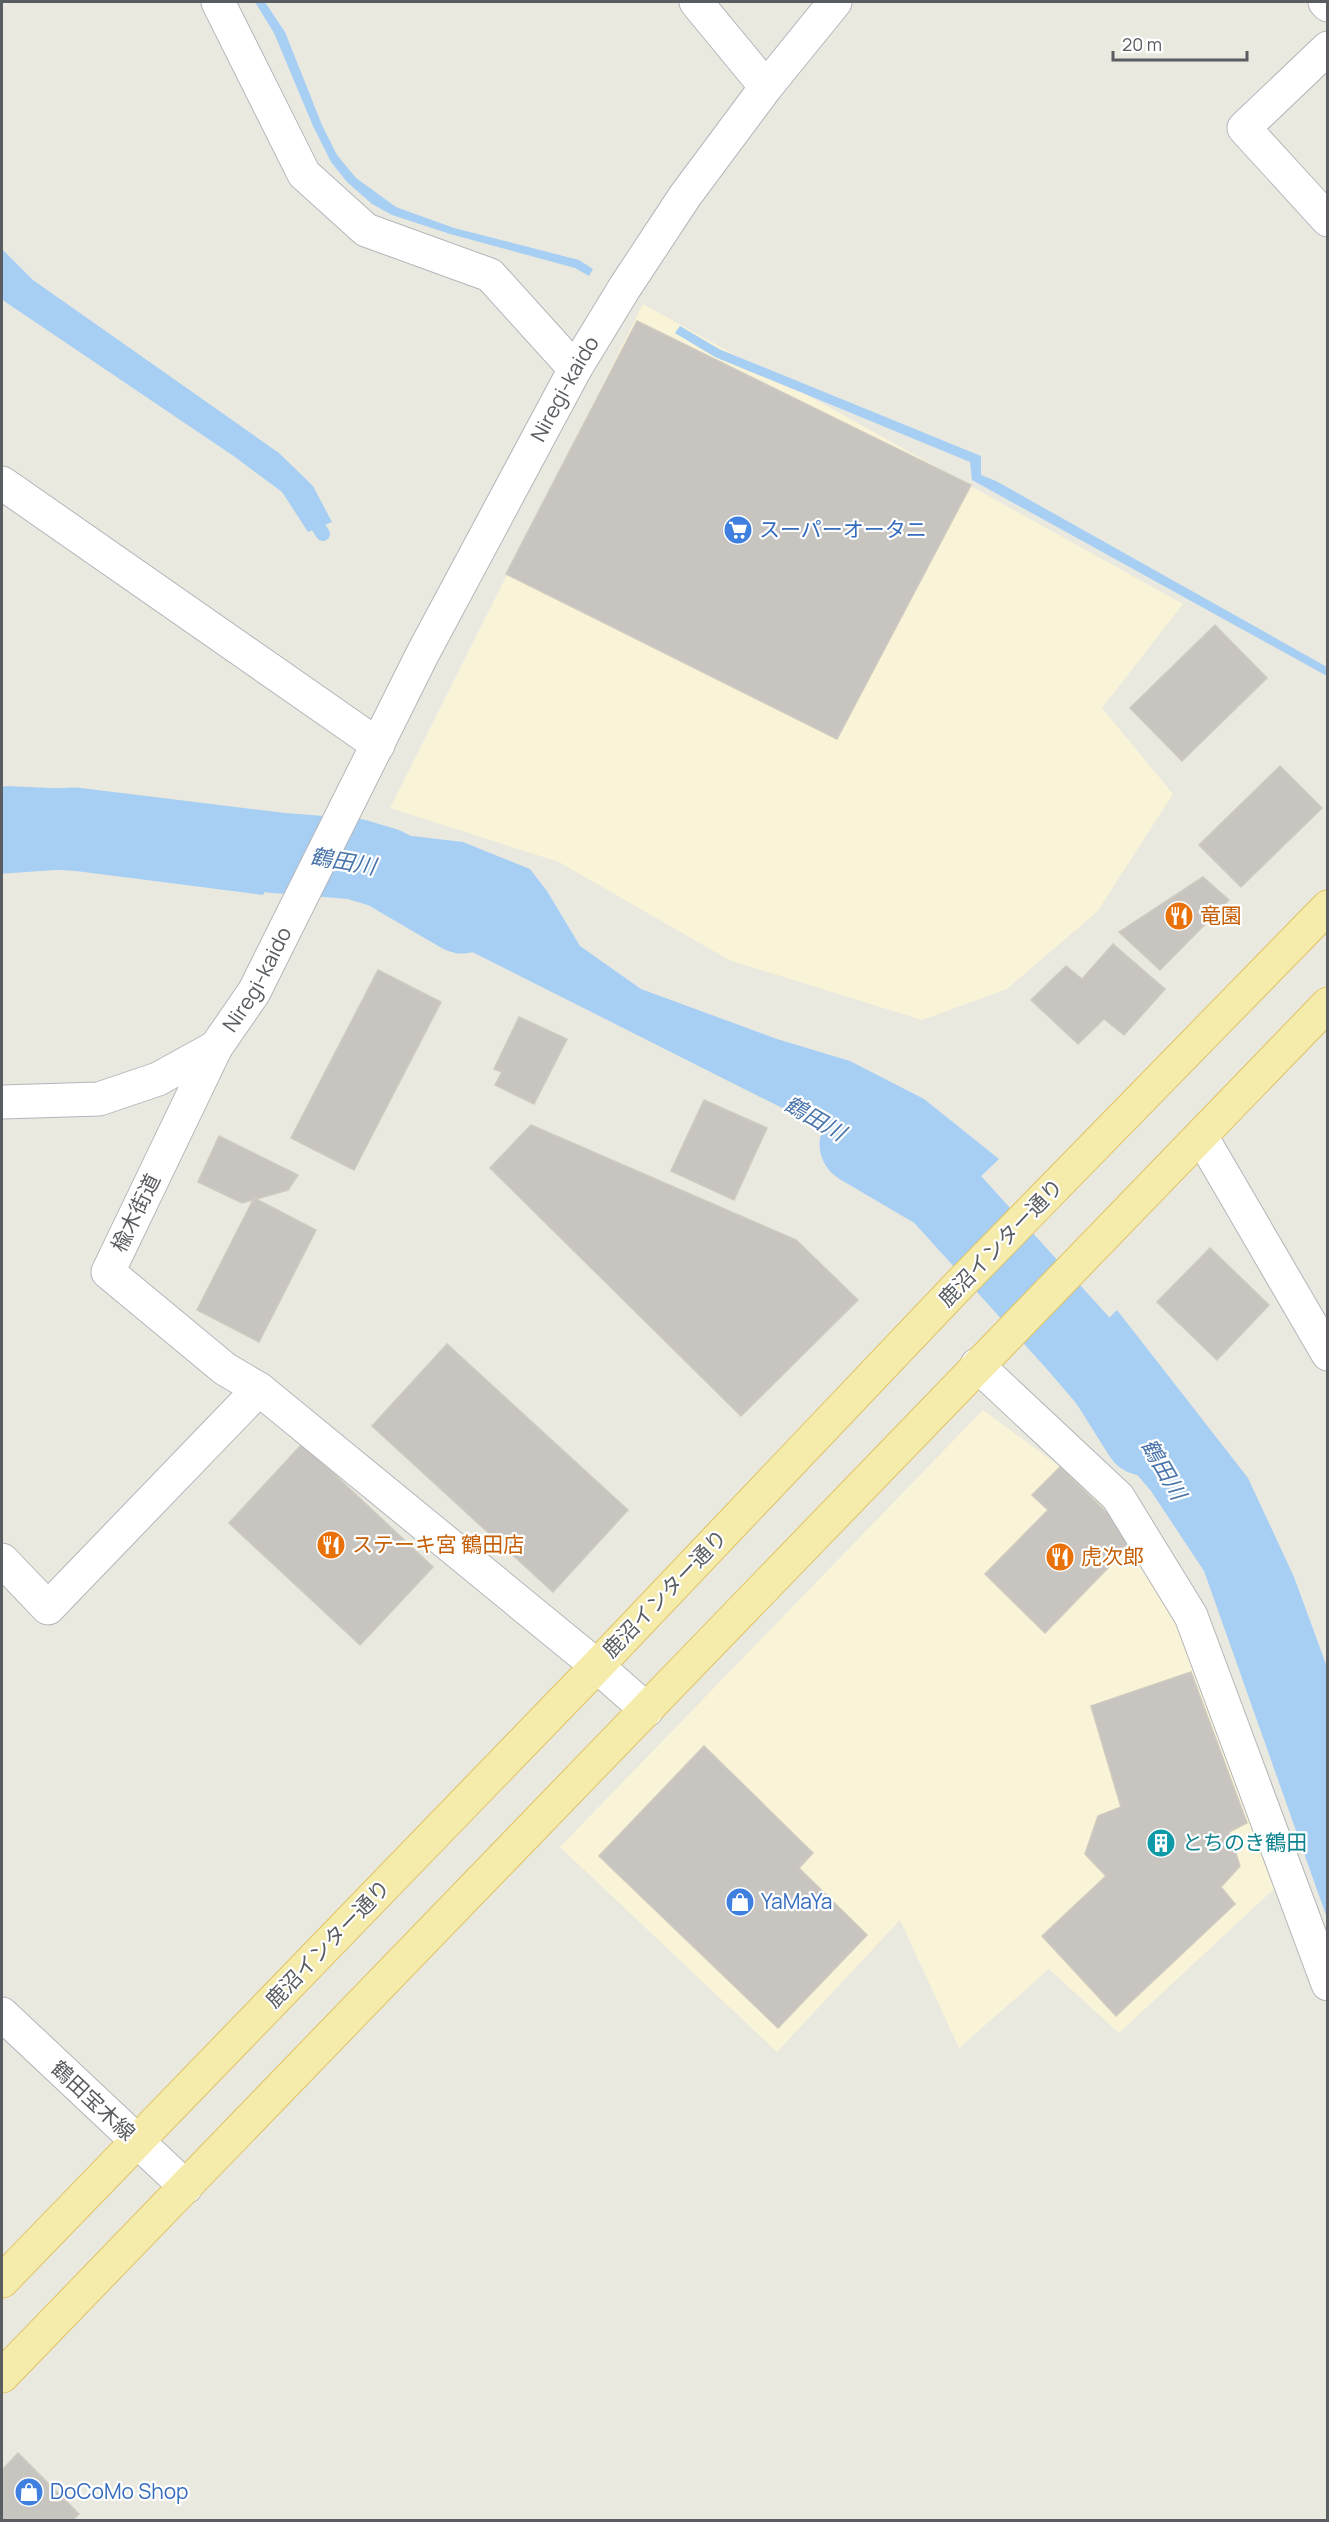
<svg xmlns="http://www.w3.org/2000/svg" width="1329" height="2522" font-family="Manrope,'Noto Sans JP',sans-serif">
<rect width="100%" height="100%" fill="#eae9e0"/>
<path fill="#f9f3d7" d="M643,304l540,300 -81,104 71,86 -76,118 -90,77 -85,31 -193,-60 -170,-98 -169,-54z
M983,1410l133,98 64,116 96,263 -157,146 -70,-64 -90,79 -59,-128 -123,132 -217,-205z"/>
<path fill="#a7cff4" d="M255,2h10l20,30 37,93 15,30 19,23 40,29 58,21 125,32 14,9 -4,7 -14,-8 -125,-34 -58,-19 -20,-11 -25,-22 -16,-20 -18,-36 -39,-93z
M2,249l31,31 246,173 34,33 19,36 -24,10 -26,-40 -47,-35 -231,-156 -2,-3z
M680,326l39,23 262,107v19l15,6 331,186v9l-355,-196 -2,-18 -255,-105 -40,-24z
M7,786l66,3 228,32 -38,74 -187,-24 -45,-3 -29,3v-84z
M378,832l85,10 67,27 17,22 33,55 61,43 136,50 73,22 74,38 75,60 -56,54 -42,-32 -101,-64 -451,-227z
M1117,1310l131,168 46,99 33,90v251l-123,-347 -53,-80 -99,-116z"/>
<g fill="none" stroke-linecap="round" stroke-linejoin="round">
<path stroke="#a7cff4" stroke-width="14" d="M309,513l14,21"/>
<path stroke="#a7cff4" stroke-width="81" d="M2,833l72,-5 205,25 76,6 30,9 77,45
M860,1144l80,47 146,161 9,5 49,78"/>
</g>
<path fill="#c8c5c0" stroke="#cecac0" stroke-width="1.5" d="M637,321l334,164 -134,254 -331,-165z
M1215,625l52,53 -85,83 -52,-53z
M1280,766l42,42 -81,79 -42,-42z
M1203,877l26,23 -69,70 -41,-38z
M1113,944l52,45 -41,46 -20,-16 -26,25 -47,-44 35,-34 16,13z
M378,970l63,32 -87,168 -63,-32z
M519,1017l48,22 -33,65 -39,-19 7,-13 -8,-3z
M704,1100l63,28 -33,72 -63,-29z
M531,1125l265,115 62,60 -117,116 -251,-248z
M219,1136l79,39 -10,15 -46,13 -44,-21z
M254,1198l62,32 -57,112 -62,-32z
M1210,1248l59,57 -52,55 -60,-58z
M447,1344l181,166 -75,82 -181,-166z
M302,1444l131,123 -73,78 -131,-122z
M1060,1467l75,73 -90,93 -60,-59 63,-64 -16,-15z
M1191,1672l56,151 -18,9 11,34 -19,21 14,17 -119,112 -74,-80 64,-60 -21,-22 13,-38 23,-9 -30,-101z
M704,1746l109,107 -14,15 68,67 -89,93 -179,-172z
M18,2453l61,61 -6,6h-71v-50z"/>
<g fill="none" stroke-linecap="round" stroke-linejoin="round">
<g stroke="#b3b6ba" stroke-width="35">
<g id="minor">
<path d="M218,2l86,172 62,56 124,45 85,94"/>
<path d="M696,2l70,85"/>
<path d="M1325,2l3,3"/>
<path d="M1328,48l-84,80 84,92"/>
<path d="M2,483l376,262"/>
<path d="M2,1102l97,-3 59,-20 58,-32"/>
<path d="M1201,1136l127,218"/>
<path d="M977,1365l141,132 73,119 137,368"/>
<path d="M2,1560l46,48 211,-219"/>
<path id="s1" d="M647,1710l-50,-44 -338,-277 -34,-20 -117,-97 108,-225 38,-55 169,-339 152,-284 50,-82 60,-91 81,-109 69,-85"/>
<path d="M2,2014l184,173"/>
</g>
</g>
<g stroke="#e0c364" stroke-width="35">
<path id="major" d="M2,2281l595,-615 360,-379 371,-380
M2,2376l1326,-1372"/>
</g>
<use href="#minor" stroke="#fff" stroke-width="33"/>
<use href="#major" stroke="#f5ecab" stroke-width="33"/>
</g>
<defs>
<g id="supermarket-disc" transform="scale(1.5)"><circle r="9.5" fill="#3f7fe0" stroke="#fff"/><path d="M-6-5.5h2.5l.6 2H6L4.5 2H-2.5L-4.4-4H-6ZM-1.5 3.2a1.3 1.3 0 1 0 .1 0ZM3 3.2a1.3 1.3 0 1 0 .1 0Z" fill="#fff"/></g>
<g id="restaurant-disc" transform="scale(1.5)"><circle r="9.5" fill="#e8710a" stroke="#fff"/><path d="M-5-6h1v4h1v-4h1v4h1v-4h1v5L-1.5 .5V6h-2V.5L-5-1ZM5-6V6H3V1.5H1.5Q1.5-4 5-6Z" fill="#fff"/></g>
<g id="building-disc" transform="scale(1.5)"><circle r="9.5" fill="#0f9aa8" stroke="#fff"/><path d="M-4-6H4V6H1V3H-1V6H-4ZM-2.5-4.3h1.7v1.8h-1.7ZM.8-4.3h1.7v1.8H.8ZM-2.5-1h1.7V.8h-1.7ZM.8-1h1.7V.8H.8Z" fill="#fff"/></g>
<g id="shop-disc" transform="scale(1.5)"><circle r="9.5" fill="#3f7fe0" stroke="#fff"/><path d="M-5-2.5h2.3a2.7 3.5 0 0 1 5.4 0H5L5.5 6h-11ZM-1.5-2.5h3a1.5 2.3 0 0 0-3 0Z" fill="#fff"/></g>
</defs>
<g fill-rule="evenodd">
<use href="#supermarket-disc" x="738" y="530"/>
<use href="#restaurant-disc" x="1179" y="916"/>
<use href="#restaurant-disc" x="331" y="1545"/>
<use href="#restaurant-disc" x="1060" y="1557"/>
<use href="#building-disc" x="1161" y="1843"/>
<use href="#shop-disc" x="740" y="1902"/>
<use href="#shop-disc" x="29" y="2492"/>
</g>
<g text-anchor="middle" stroke-width="4.5" stroke-linejoin="round" paint-order="stroke">
<g font-size="21" fill="#595c60" stroke="#fff">
<text dy="7" stroke="none"><textPath href="#s1" startOffset="1690">Niregi-kaido</textPath></text>
<text dy="7" stroke="none"><textPath href="#s1" startOffset="1024">Niregi-kaido</textPath></text>
<text transform="translate(136 1213) rotate(-64)" y="7">楡木街道</text>
<text transform="translate(1001 1243) rotate(-46)" y="7">鹿沼インター通り</text>
<text transform="translate(665 1594) rotate(-46)" y="7">鹿沼インター通り</text>
<text transform="translate(328 1944) rotate(-46)" y="7">鹿沼インター通り</text>
<text transform="translate(93 2101) rotate(43)" y="7">鶴田宝木線</text>
</g>
<g font-size="21" fill="#366cbe" stroke="#fff" text-anchor="start">
<text x="759" y="537">スーパーオータニ</text>
<text x="761" y="1909">YaMaYa</text>
<text x="50" y="2499">DoCoMo Shop</text>
</g>
<g font-size="21" fill="#c56008" stroke="#fff" text-anchor="start">
<text x="1200" y="923">竜園</text>
<text x="352" y="1552">ステーキ宮 鶴田店</text>
<text x="1081" y="1564">虎次郎</text>
</g>
<g font-size="21" fill="#0d838f" stroke="#fff" text-anchor="start">
<text x="1182" y="1850">とちのき鶴田</text>
</g>
<g font-size="22" font-style="italic" fill="#4a75ab" stroke="#fff">
<text transform="translate(343 861) rotate(10)" y="8">鶴田川</text>
<text transform="translate(815 1118) rotate(30)" y="8">鶴田川</text>
<text transform="translate(1164 1469) rotate(60)" y="8">鶴田川</text>
</g>
</g>
<rect width="1329" height="2522" fill="none" stroke="#595c60" stroke-width="6"/>
<path d="M1113 51v9h134v-9" fill="none" stroke="#595c60" stroke-width="3"/>
<text x="1122" y="51" font-size="18" fill="#595c60" stroke="#ffffff" stroke-width="4.5" paint-order="stroke">20 m</text>
</svg>
